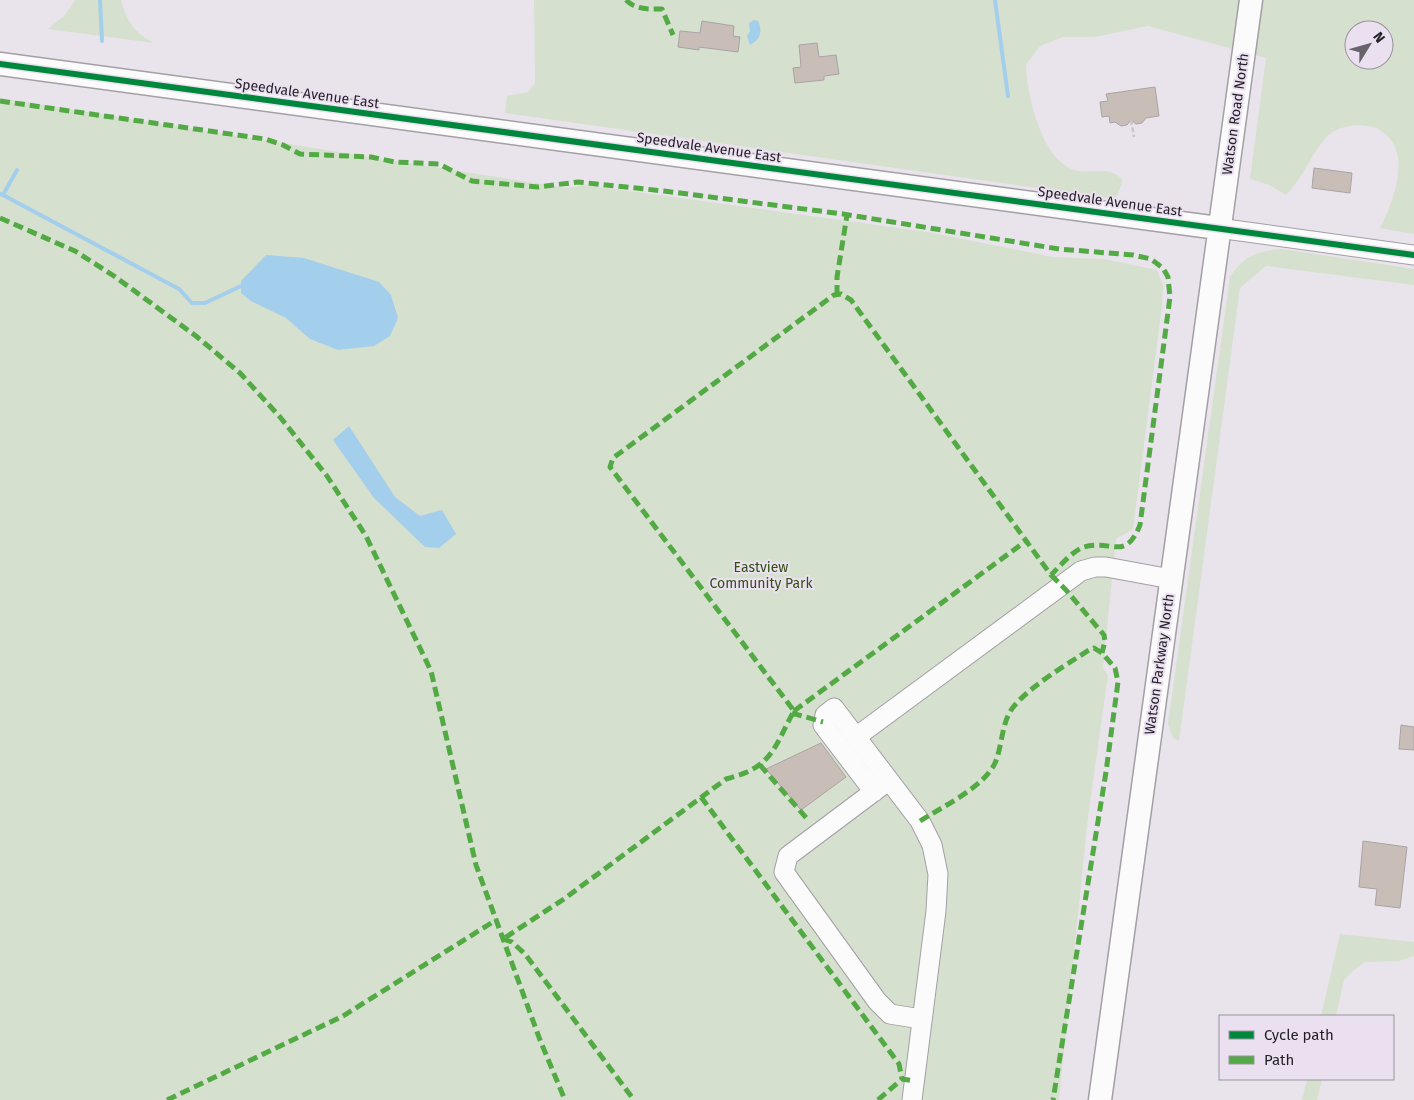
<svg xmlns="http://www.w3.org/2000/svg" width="1414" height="1100" font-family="'Fira Sans',sans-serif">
<rect width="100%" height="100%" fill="#e9e4ec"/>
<path fill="#d6e0ce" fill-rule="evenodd" d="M75,0h46c6,21 13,33 33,43l-106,-14 17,-14z
M534,0h880v234l-34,-6c16,-31 34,-82 -4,-100 -15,-5 -32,-3 -45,5 -14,10 -29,47 -45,62l-17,-10 -19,-6 16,-121 -118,-32 -53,11h-32l-23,9 -14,19c1,30 16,100 53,106 16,2 31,-5 44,9l-7,19 -611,-86 2,-17 21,-4 7,-9zM1354,30h30v30h-30z
M0,98l566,90 20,-3 342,47 125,25 51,2 53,11 6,16 -1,20 -29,223 -17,10 -13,129 5,7 -20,142 -29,283h-1059z
M1282,249l132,20v16l-148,-19 -26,22 -61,453 -6,-3 -5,-14 62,-447c13,-21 28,-26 52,-28z
M1340,934l74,8v14l-15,5 -34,1 -11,8 -10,10 -8,36h-15z
M1307,1079h15l-5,21h-15z"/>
<path fill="#a3ceec" d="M754,20l4,1c5,11 2,19 -8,24l-3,-9 3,-5 -1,-8z
M266,255l38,3 75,24 12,13 7,23 -8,18 -16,10 -36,4 -28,-11 -24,-21 -35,-17 -10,-8v-12z
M349,426l46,71 25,19 22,-6 14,24 -17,14 -14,-1 -51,-49 -41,-58z"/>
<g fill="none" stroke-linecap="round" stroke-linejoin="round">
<path stroke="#a3ceec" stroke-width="4" d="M100,0l2,41
M995,0l13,96
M0,194l3,1 14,-25
M3,195l176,94 13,14h13l36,-17"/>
</g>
<path fill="#c9bdb8" stroke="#a8a4a5" d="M702,21l32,5 -1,10 7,1 -2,15 -39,-5v3l-21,-3 2,-16 20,2z
M817,43l2,14 17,-2 3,19 -15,2v4l-29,3 -2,-15 8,-1 -2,-22z
M1155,87l4,29 -13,2 -4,5 -6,1 -5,-4 -4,5 -6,1 -6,-4 -5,1 -1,-7 -7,1 -2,-15 8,-1 -2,-7z
M1314,168l38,5 -2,20 -38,-5z
M1401,725l13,2v23l-15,-1z
M821,743l25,34 -45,33 -35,-41z
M1363,841l44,6 -7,61 -25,-3 2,-16 -18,-2z"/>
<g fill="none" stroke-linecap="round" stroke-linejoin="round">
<g stroke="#a39fa5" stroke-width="21">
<path id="minor" d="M1218,228l196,27
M856,737l225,-166 14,-4h11l65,12
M884,784l-96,72 -4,16 93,129 13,13 31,5
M874,792l-51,-67 2,-10 9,-7 86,113 12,24 6,29 -2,37 -24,189"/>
</g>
<g stroke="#a39fa5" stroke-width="25">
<path id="major" d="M0,64l1218,164
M1100,1100l151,-1100"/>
</g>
<path stroke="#c7c6c8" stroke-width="2.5" stroke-dasharray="5 2.5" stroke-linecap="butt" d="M1131,120l3,17"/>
<use href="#minor" stroke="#fcfbfc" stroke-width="19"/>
<use href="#major" stroke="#fcfbfc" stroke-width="22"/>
<path stroke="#53aa44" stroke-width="5" stroke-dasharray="10 5" stroke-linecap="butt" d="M626,0c10,10 22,9 36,9l11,26
M0,101l265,38 18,6 17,9 71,3 24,5 44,2 33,17 66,6 40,-5 86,9 179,23 216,35 74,6 18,4 12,9 5,9 2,20 -30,228c-15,37 -28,14 -56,22 -12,4 -24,19 -33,28l-200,-275 -10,-6 -7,1 -221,163 -3,9 184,244c-21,38 -21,56 -68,68l-162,120 -61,40
M0,218l75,33 39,25 82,60 44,37 40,44 47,59 39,60 65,135 45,194 64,175 25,60
M837,295v-18l10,-62
M1051,575l15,15 38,45 1,6 -3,12
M794,711l232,-170
M792,713l31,9
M760,765l49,56
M701,797l198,267 3,15
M920,821c22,-14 64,-34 75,-58 8,-18 6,-43 20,-58 17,-20 51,-40 74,-55l5,-2 8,5 13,15 3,14 -12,90 -53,328
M503,939l9,3 13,12 109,146
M167,1100l176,-84 153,-96
M878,1100l24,-21 12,2"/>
<g stroke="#eae0ef" stroke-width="9">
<path id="cycleway" d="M0,64l1414,191"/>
</g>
<use href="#cycleway" stroke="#00873e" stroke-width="6"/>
</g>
<g text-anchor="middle" stroke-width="4" stroke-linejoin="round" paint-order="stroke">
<g font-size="14" fill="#221e24" stroke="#eae0ef">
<text transform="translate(307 93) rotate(8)" y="5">Speedvale Avenue East</text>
<text transform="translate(1235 114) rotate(-82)" y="5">Watson Road North</text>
<text transform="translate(709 147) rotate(8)" y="5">Speedvale Avenue East</text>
<text transform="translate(1110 201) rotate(8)" y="5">Speedvale Avenue East</text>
<text transform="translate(1159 664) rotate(-82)" y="5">Watson Parkway North</text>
</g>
<g font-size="14" fill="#334f13" stroke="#eae0ef">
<text x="761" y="572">Eastview<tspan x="761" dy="16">Community Park</tspan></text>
</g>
</g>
<rect x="1219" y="1015" width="175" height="65" fill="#eae0ef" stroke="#9a929e"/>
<rect x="1229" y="1031" width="25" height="8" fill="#00873e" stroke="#9a929e"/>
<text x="1264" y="1040" font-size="15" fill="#221e24">Cycle path</text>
<rect x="1229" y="1056" width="25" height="8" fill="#53aa44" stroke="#9a929e"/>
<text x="1264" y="1065" font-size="15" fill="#221e24">Path</text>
<g transform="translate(1369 45) rotate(53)"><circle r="24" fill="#eae0ef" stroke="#9a929e"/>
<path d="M0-4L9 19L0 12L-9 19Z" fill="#68636a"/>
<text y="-8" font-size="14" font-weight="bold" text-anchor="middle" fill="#221e24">N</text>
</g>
</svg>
